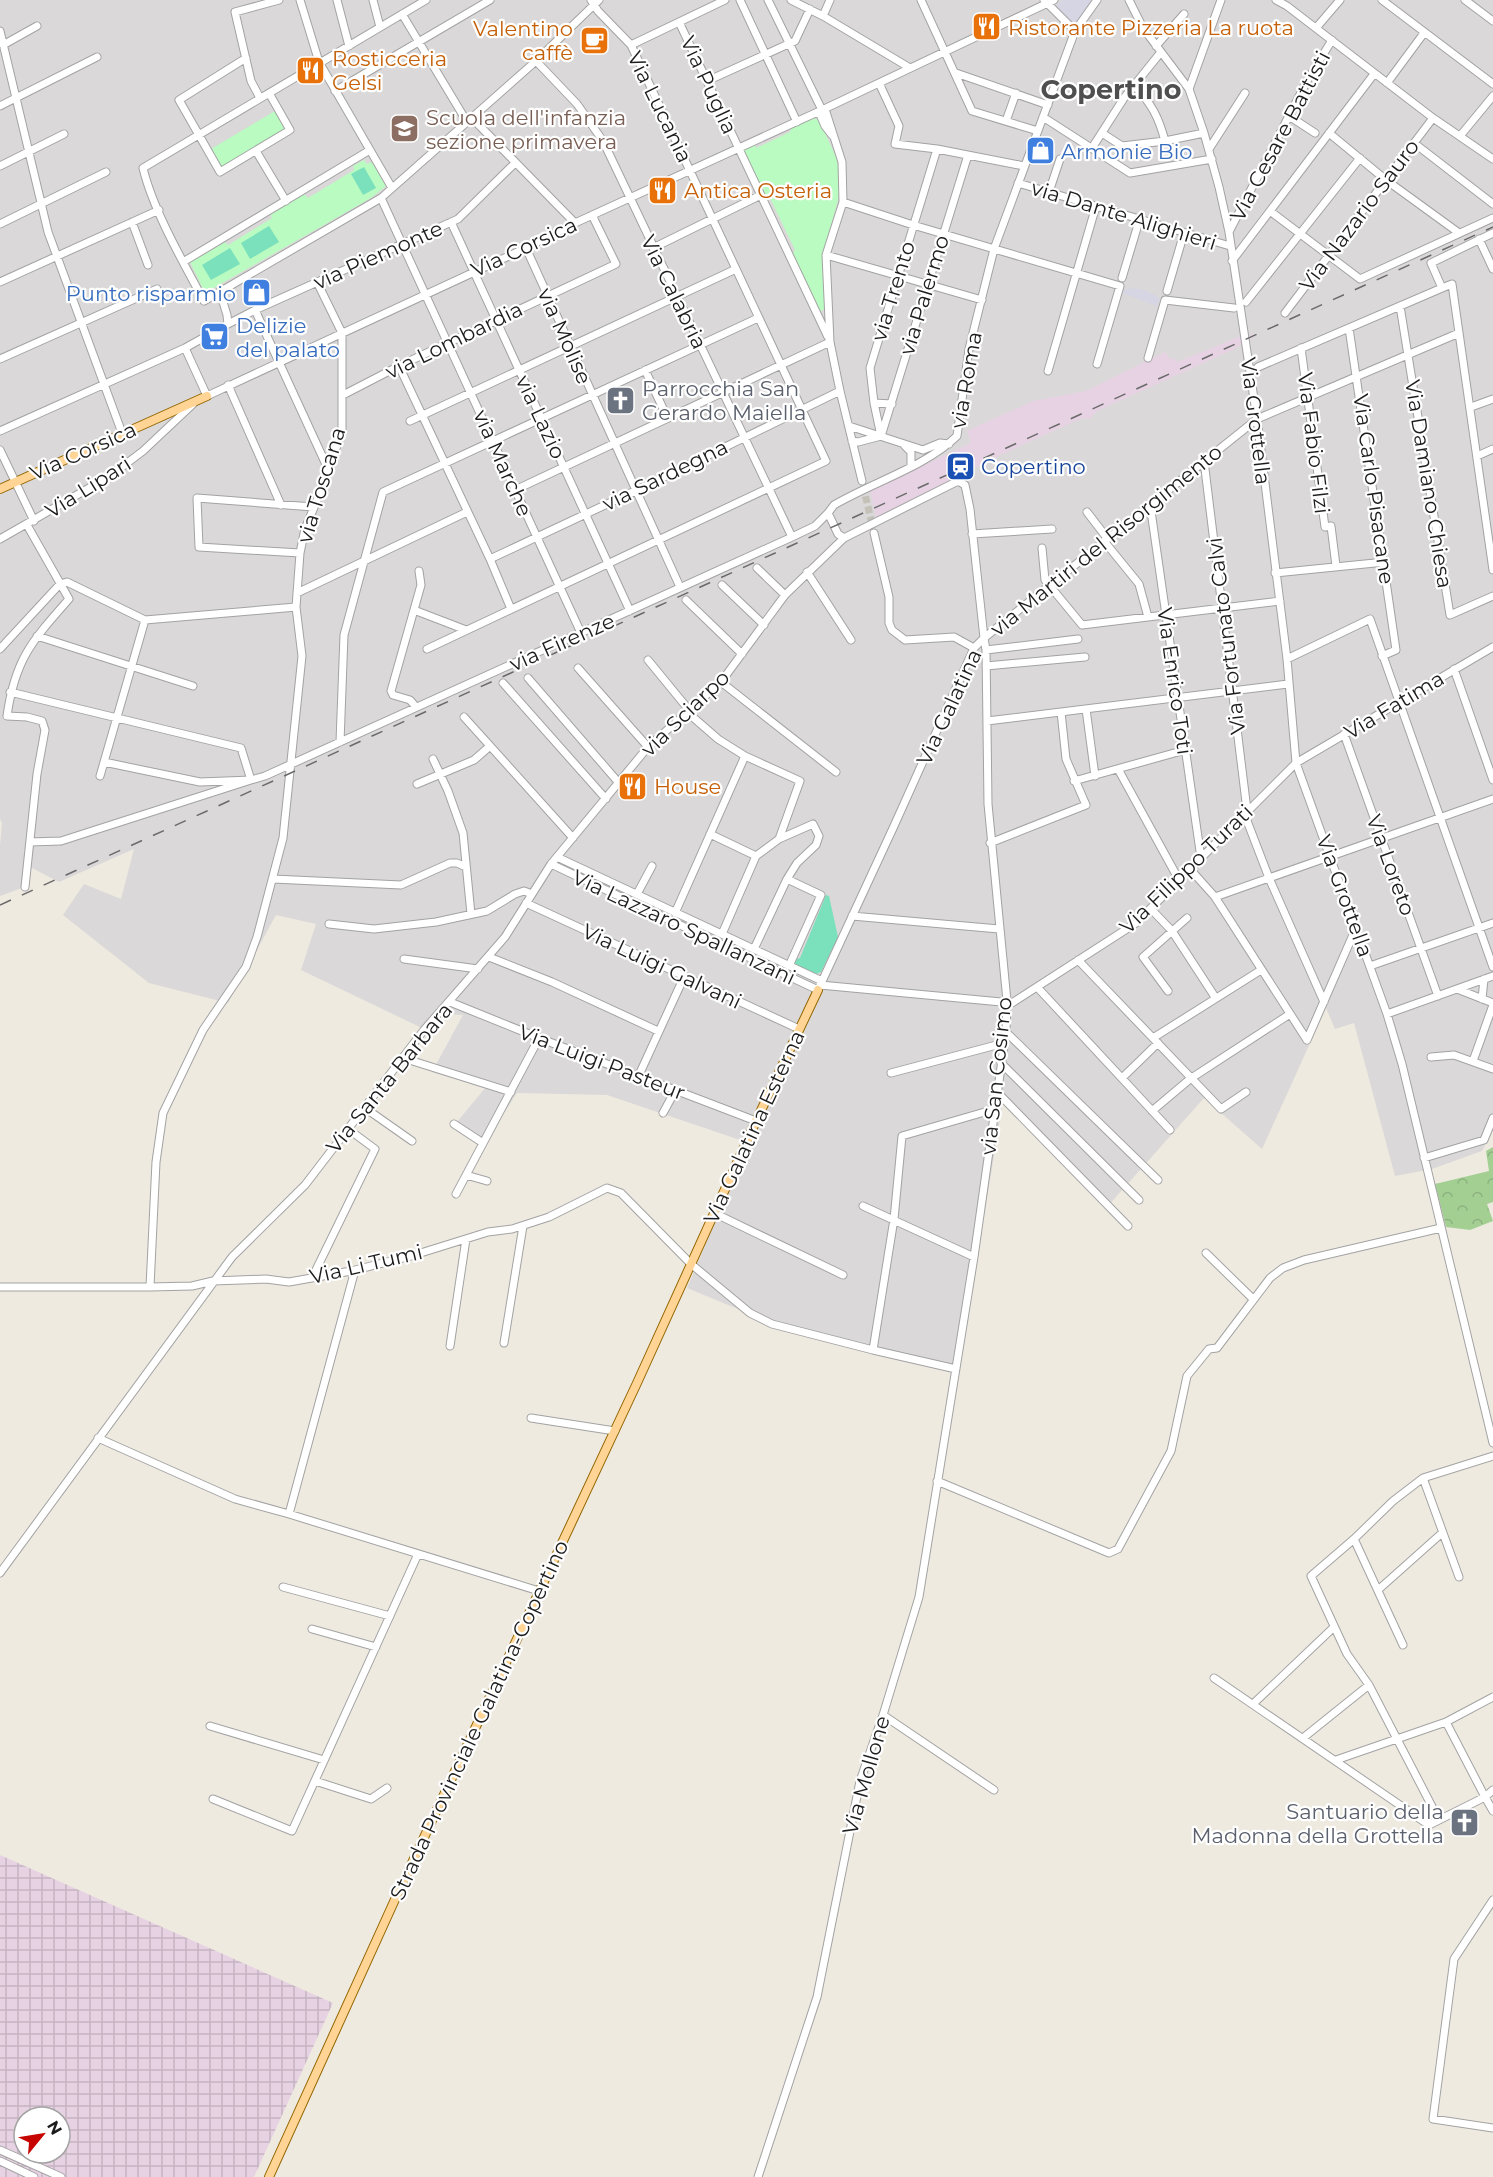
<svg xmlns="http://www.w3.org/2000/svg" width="1493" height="2177" font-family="Montserrat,sans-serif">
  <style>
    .residential { fill: #dad8d8 }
    .industrial { fill: url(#industrial-grid); fill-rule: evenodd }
    .railway { fill: #e7d2e3 }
    .forest { fill: url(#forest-crowns) }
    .park { fill: #bafbc1 }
    .pitch { fill: #7ae1bc }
    .plaza { fill: #d5d5e3 }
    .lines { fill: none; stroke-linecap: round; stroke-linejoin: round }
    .minor-tunnel { stroke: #c4c1b9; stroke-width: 7; stroke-dasharray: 7 3.5; stroke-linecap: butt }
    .minor-casing { stroke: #a3a3a3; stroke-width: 9 }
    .major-casing { stroke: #936600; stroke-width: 10 }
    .minor { stroke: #fff; stroke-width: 7 }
    .major { stroke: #ffd494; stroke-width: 8 }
    .rail { stroke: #6a6a6a; stroke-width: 1.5; stroke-dasharray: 12 12; stroke-linecap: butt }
    .labels { text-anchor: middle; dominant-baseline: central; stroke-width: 4.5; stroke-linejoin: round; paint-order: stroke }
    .food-label { font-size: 21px; fill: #c56008; stroke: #fff; text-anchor: start }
    .street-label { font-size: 21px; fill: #1c1c1c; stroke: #fff }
    .education-label { font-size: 21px; fill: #785e54; stroke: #fff; text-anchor: start }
    .shop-label { font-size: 21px; fill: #366cbe; stroke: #fff; text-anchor: start }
    .worship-label { font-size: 21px; fill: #5b616d; stroke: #fff; text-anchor: start }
    .transit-label { font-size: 21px; fill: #164399; stroke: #fff; text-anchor: start }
    .district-label { font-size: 27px; font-weight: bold; fill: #4f4f4f; stroke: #fff }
  </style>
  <defs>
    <pattern id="industrial-grid" width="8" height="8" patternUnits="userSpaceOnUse" patternTransform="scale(1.5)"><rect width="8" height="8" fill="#e7d2e3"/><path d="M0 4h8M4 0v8" fill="none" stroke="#c6b4c2"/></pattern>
    <pattern id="forest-crowns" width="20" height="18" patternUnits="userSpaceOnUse" patternTransform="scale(1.5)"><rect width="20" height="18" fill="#a3cf93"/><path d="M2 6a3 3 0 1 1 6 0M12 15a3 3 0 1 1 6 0" fill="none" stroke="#8cb17e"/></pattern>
  </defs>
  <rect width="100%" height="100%" fill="#eeeae0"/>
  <path class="residential" d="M0 0H1493V1130L1482 1151 1432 1169 1395 1176 1354 1023 1335 1029 1326 1008 1262 1149 1204 1098 1108 1206 1003 1101 959 1368 762 1319 687 1288 749 1143 607 1095 517 1093 482 1147 452 1128 485 1088 432 1072 463 1015 445 1014 422 1028 301 970 316 924 276 915 228 1003 149 983 63 915 84 884 121 899 134 849 59 882 32 868 22 888 0 896V846L2 823 0 819Z"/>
  <path class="industrial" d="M0 1855 333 2003 254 2177H0ZM24 2117H60V2153H24Z"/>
  <path class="railway" d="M1253 334V338L1232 350 1097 411 1090 419 1082 418 1000 455 876 517 870 490 971 443 967 431 1033 401 1086 391 1165 352 1170 359 1174 358 1177 362 1241 336 1242 339Z"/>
  <path class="forest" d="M1493 1147V1202L1487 1204 1493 1221 1470 1230 1446 1227 1435 1184 1489 1171 1486 1151Z"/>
  <path class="park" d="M275 111 286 129 222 167 211 149Z
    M812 118 819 120 836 157 839 169 840 183 838 200 822 258 825 308 822 311 819 310 791 256 795 250 770 198H767L744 152V150L755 144 756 148 790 132 791 128Z
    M364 160 367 164 372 162 386 186 371 198 205 293 190 262 225 242 228 245 272 218 270 214 304 194 308 198 354 170 353 166Z"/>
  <path class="pitch" d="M364 167 376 188 363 195 351 174Z
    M269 226 279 242 250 259 241 243Z
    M230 248 240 264 211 280 202 265Z
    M826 895 829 896 838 937 821 972 816 974 793 964 794 960 800 958Z"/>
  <path class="plaza" d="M1062 0H1094L1079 23H1072L1056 6Z
    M1132 288 1145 290 1155 295 1160 299 1157 306 1122 293 1124 290Z"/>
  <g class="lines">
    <path class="minor-tunnel" d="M863 486 873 528"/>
    <defs>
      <path id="minor" d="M300 0 319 62 392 188
        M337 0 349 46
        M373 0 380 27
        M426 0 143 168C153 210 183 262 204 301L381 198 536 61 599 0
        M740 0 797 122
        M768 0 822 110
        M791 0 823 16 910 68
        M921 0 972 111 1038 131
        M1044 0 1075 31
        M1129 0 1143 28 1189 89 1204 133 1219 187 1229 232 1257 419 1287 659 1296 763 1387 1014 1402 1064 1493 1443
        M1276 0 1287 6 1433 118 1493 159
        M1382 0 1493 84
        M1465 0 1493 21
        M402 14 467 122
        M823 16 830 0
        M679 22 828 337
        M1316 28 1340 0
        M0 31 48 232 122 433
        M3 45 37 26
        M631 45 725 0
        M1156 46 1184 14
        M246 58 179 100 220 172 290 130 269 93
        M536 61 577 104 603 141 792 537
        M956 73 1048 105
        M707 81 795 41 810 9
        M879 83 899 126 895 144 937 149 1024 166
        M1387 83 1424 33
        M1134 86C1151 102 1159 118 1165 141
        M1189 89 1221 0
        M335 91 490 0
        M260 98 251 81 235 12 279 0
        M0 106 97 57
        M825 109 842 162 843 202 826 255 830 342 840 391 862 481
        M819 112 825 126 832 135
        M1289 116 1315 133
        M1043 117 1130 173 1212 159
        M472 118 575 223
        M1006 121 1016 93
        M1102 133 1122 146 1165 141 1204 133
        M1329 133 1386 180 1459 233
        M1460 136 1493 96
        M1414 143 1493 204
        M1092 148 1124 98 1161 52
        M1209 149 1245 93
        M256 151 286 201
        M0 166 64 134
        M1018 183 1230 246
        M1049 192 1060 159
        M381 198 581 633
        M843 202 913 225 1120 286 1097 364
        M1270 211 1360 279 1493 218
        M132 222 148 265
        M451 222 630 611
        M0 224 106 172
        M1229 232 1307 81 1332 40
        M1493 233 1431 263 1442 288 1452 284 1493 570
        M1479 239 1493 269
        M526 248 680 587
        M653 248 761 195
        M826 255 982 300
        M1232 261 1374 74
        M183 262 370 150
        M1122 278 1140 218
        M0 282 159 210
        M1167 291 1184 233
        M220 292 227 315 228 324 185 348 207 396 526 248 575 223 822 110 1054 0
        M1246 302 1360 158
        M1400 306 1450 615 1493 596
        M255 310 329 471
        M1285 313 1433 118
        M228 324 255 310 458 219 514 164
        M1349 328 1396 650 1382 656
        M1301 348 1325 527 1331 526 1336 566
        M1148 358 1165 300 1234 308
        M0 359 157 289
        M399 366 490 559 511 609
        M1258 367 1442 288
        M645 370 667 417
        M1048 371 1096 206
        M228 385 281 505
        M343 395 399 366 616 264 592 215
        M874 403 892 404
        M1471 407 1493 399
        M410 421 736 269
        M849 426 923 450 940 443 949 444
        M0 431 185 348
        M882 433 968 155
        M881 436 874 403 870 368 937 149
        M852 441 858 442 881 436
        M905 446 911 452V466
        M0 450 34 521
        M1477 456 1493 449
        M1204 461 1247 810
        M515 490 830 342
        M1150 504 1201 858
        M1087 512 1107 538
        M874 533 889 597V623L892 630 905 640 954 637 974 648
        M972 534 1052 529
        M0 539 110 476 143 451 193 404
        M1104 541 1139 584 1148 617
        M1042 548 1045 580 1082 625 1280 601
        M300 553 199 547 197 498 313 507
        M490 559 637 490 840 391
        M757 568 785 595
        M807 572 851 640
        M1275 573 1385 562
        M722 585 764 625
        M297 593 467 512
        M686 600 742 654
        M414 610 466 630
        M37 636 193 686
        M0 649 60 584 67 582 145 620 296 607
        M427 649 826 461 631 45 598 11 591 0
        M986 650 1078 639
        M1287 659 1370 619 1493 967
        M648 660 689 710
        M986 666 1085 657
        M578 668 648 747
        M1454 669 1493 780
        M528 678 619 783
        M721 682 836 772
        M503 683 606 799
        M10 692 241 748 251 780 61 841 30 842
        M416 707 410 700 393 695 391 691 421 585 419 571
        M1086 709 1095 776
        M687 712 718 739 745 756 800 781 779 839
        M464 717 573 838
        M987 721 1288 684
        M1344 734 1438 996
        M340 742 344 635 383 492 758 318
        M433 759 448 791 463 833 471 914
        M104 762 200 782 251 780 265 776 792 537 815 526 828 513
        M1118 769 1179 880
        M100 776 145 620
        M1074 781 1185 750
        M417 784 474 760 490 746
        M1244 813 1269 878 1324 1002
        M710 834 756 856
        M990 843 1086 805 1066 759 1061 712
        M557 857 822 981
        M551 864 818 990 894 826 974 648 984 638 970 509 965 485 958 481 844 538 838 534 828 513 834 505C873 482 925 467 957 436L969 349 994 249 1075 31 1097 0
        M1190 869 1215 897 1307 1040
        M273 879 401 885 450 863H457L466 867
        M787 879 821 895 789 966
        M25 887 37 774 45 730 42 721 27 717 7 716C15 659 32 641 69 599L27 525
        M637 894 652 866
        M1215 897 1493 799
        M526 903 799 1029
        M1151 909 1172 931 1215 997
        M675 913 745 756
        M852 916 999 929
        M329 924 374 929 436 922 487 911 515 894 524 891 532 894
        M722 934 756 856 779 839 813 824 819 836 816 845 797 863 787 879 754 949
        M489 957 552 982 658 1031
        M404 959 478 969
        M1078 960 1221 1109 1246 1092
        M1370 966 1493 923
        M820 985 1012 1003 1136 923 1296 763 1493 647
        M1037 987 1170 1130
        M1457 989 1493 1003
        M1168 991 1143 957 1187 918
        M1482 999 1484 979
        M450 1002 539 1038 756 1121
        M1387 1014 1493 976
        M1006 1032 1158 1180
        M1153 1038 1261 970
        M1307 1040 1356 928
        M1431 1057 1454 1055 1493 1069
        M403 1058 511 1092
        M1473 1061 1493 1005
        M1001 1063 1139 1200
        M891 1073 1004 1043
        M639 1075 684 977
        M1122 1078 1158 1043
        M997 1092 1128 1226
        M365 1108 412 1141
        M1152 1111 1190 1079 1290 1014
        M663 1113 675 1091
        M454 1124 483 1143
        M1424 1158 1484 1140 1493 1118
        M466 1175 487 1181
        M456 1194 539 1038
        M863 1206 974 1257
        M714 1213 843 1275
        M1206 1253 1253 1299
        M313 1276 375 1149 348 1129
        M0 1287H150L192 1286 213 1281 266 1279 289 1282 351 1271 411 1256 488 1232 512 1229 549 1217 607 1188 621 1193 691 1264 750 1313 772 1324 873 1350 894 1219 902 1136 995 1109
        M150 1287 156 1162 163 1113 203 1030 246 967 257 937 283 838 302 656 296 607 300 553 305 529 329 471 342 429V333L317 282
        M504 1343 523 1226
        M450 1346 466 1239
        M873 1350 956 1369
        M531 1418 615 1431
        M98 1438 235 1499 289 1514 539 1591
        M1423 1478 1459 1577
        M937 1481 1109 1553 1118 1549 1171 1451 1187 1376 1209 1349 1217 1348 1270 1278 1283 1268 1304 1260 1441 1228
        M289 1514 355 1270
        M1354 1539 1403 1645
        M0 1573 232 1257 305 1185 424 1030 505 937 551 864 648 747 721 682 785 595 844 538
        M283 1587 390 1616
        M1378 1590 1442 1533
        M312 1629 376 1647
        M1214 1678 1429 1825 1485 1797 1493 1811
        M1253 1704 1334 1627
        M883 1715 994 1790
        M1446 1722 1485 1797 1493 1790
        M210 1726 324 1760
        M1303 1738 1369 1685
        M1336 1760 1446 1722 1493 1697
        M315 1781 371 1799 387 1788
        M213 1799 292 1831 418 1554
        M1439 1820 1369 1685 1347 1654 1311 1576 1354 1539 1393 1501 1423 1478 1493 1456
        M1493 1900 1454 1959 1433 2119 1493 2128
        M0 2150 61 2177
        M0 2161 34 2177
        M758 2177 817 1997 860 1781 883 1715 919 1597 974 1257 1006 1032 1007 1001 988 804 986 650 984 638 1257 419 1459 333"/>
      <path id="major" d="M0 489 207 396
        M269 2177 397 1895 637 1383 756 1121 818 990"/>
    </defs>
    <use href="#minor" class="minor-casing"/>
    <use href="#major" class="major-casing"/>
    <use href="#minor" class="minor"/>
    <use href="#major" class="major"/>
    <path class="rail" d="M0 905 1493 227"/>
  </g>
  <defs>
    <symbol id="restaurant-square" viewBox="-11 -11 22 22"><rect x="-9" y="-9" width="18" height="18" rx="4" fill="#e8710a" stroke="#fff"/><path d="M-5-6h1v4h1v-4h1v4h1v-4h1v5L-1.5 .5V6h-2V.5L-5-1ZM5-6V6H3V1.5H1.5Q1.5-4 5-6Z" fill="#fff"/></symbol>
    <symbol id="cafe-square" viewBox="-11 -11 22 22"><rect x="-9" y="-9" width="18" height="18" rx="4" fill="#e8710a" stroke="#fff"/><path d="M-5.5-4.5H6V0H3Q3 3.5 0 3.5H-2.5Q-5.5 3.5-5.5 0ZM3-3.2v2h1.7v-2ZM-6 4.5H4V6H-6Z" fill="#fff"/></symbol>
    <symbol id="school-square" viewBox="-11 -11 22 22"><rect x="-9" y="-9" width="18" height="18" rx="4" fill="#8d6e63" stroke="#fff"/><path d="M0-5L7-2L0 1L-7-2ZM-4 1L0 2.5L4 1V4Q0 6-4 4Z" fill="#fff"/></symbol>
    <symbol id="shop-square" viewBox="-11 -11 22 22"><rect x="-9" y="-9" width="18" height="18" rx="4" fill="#3f7fe0" stroke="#fff"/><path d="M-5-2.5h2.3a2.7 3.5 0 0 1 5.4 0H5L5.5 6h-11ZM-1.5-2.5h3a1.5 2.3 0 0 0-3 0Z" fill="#fff"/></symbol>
    <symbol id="supermarket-square" viewBox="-11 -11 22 22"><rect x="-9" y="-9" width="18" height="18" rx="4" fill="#3f7fe0" stroke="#fff"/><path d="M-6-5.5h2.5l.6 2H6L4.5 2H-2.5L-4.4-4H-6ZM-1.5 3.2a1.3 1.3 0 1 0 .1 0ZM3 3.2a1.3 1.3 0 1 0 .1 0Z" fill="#fff"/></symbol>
    <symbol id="church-square" viewBox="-11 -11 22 22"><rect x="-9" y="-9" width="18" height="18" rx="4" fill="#6b7280" stroke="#fff"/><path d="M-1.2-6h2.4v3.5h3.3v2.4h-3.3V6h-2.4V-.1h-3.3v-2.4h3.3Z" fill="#fff"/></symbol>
    <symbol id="station-square" viewBox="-11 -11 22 22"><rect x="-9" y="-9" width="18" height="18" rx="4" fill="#1a4fb4" stroke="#fff"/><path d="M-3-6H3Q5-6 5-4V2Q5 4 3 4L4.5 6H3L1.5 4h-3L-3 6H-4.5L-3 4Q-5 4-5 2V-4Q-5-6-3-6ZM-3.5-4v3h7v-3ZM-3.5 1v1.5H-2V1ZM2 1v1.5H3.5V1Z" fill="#fff"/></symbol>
  </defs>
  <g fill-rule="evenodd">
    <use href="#restaurant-square" x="970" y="10" width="33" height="33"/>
    <use href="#cafe-square" x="578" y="24" width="33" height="33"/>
    <use href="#restaurant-square" x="294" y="54" width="33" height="33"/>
    <use href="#school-square" x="388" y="112" width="33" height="33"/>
    <use href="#shop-square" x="1024" y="134" width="33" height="33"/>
    <use href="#restaurant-square" x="646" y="174" width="33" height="33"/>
    <use href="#shop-square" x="240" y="276" width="33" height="33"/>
    <use href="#supermarket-square" x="198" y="320" width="33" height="33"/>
    <use href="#church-square" x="604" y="384" width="33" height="33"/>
    <use href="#station-square" x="944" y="450" width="33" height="33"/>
    <use href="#restaurant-square" x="616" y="770" width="33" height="33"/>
    <use href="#church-square" x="1448" y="1806" width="33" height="33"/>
  </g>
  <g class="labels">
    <g class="food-label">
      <text x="1008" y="27">Ristorante Pizzeria La ruota</text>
      <text x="573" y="28" text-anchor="end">Valentino<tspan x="573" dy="24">caffè</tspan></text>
      <text x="332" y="58">Rosticceria<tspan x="332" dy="24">Gelsi</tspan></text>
      <text x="684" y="190">Antica Osteria</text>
      <text x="654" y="786">House</text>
    </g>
    <g class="street-label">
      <text transform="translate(709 85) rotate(65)">Via Puglia</text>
      <text transform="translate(660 107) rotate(64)">Via Lucania</text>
      <text transform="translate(1280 136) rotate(-62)">Via Cesare Battisti</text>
      <text transform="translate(1124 215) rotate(17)">via Dante Alighieri</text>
      <text transform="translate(1359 215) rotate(-53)">Via Nazario Sauro</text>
      <text transform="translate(524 247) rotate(-25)">Via Corsica</text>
      <text transform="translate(378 255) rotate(-24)">via Piemonte</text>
      <text transform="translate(893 291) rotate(-73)">via Trento</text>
      <text transform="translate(674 292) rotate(64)">Via Calabria</text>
      <text transform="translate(924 295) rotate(-73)">via Palermo</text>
      <text transform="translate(565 336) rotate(66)">via Molise</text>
      <text transform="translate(454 340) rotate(-26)">via Lombardia</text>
      <text transform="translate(966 380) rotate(-80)">via Roma</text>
      <text transform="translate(541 417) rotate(65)">via Lazio</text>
      <text transform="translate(1256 421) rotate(83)">Via Grottella</text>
      <text transform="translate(1314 443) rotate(83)">Via Fabio Filzi</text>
      <text transform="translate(83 451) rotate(-24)">Via Corsica</text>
      <text transform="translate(503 463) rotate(66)">via Marche</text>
      <text transform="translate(665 475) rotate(-26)">via Sardegna</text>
      <text transform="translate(1429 484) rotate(81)">Via Damiano Chiesa</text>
      <text transform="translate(321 485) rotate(-73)">via Toscana</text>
      <text transform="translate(88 487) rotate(-32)">Via Lipari</text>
      <text transform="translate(1374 489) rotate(82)">Via Carlo Pisacane</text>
      <text transform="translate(1106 540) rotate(-39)">via Martiri del Risorgimento</text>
      <text transform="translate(1226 636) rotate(-97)">Via Fortunato Calvi</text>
      <text transform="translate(562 642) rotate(-24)">via Firenze</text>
      <text transform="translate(1175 681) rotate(82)">Via Enrico Toti</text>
      <text transform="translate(1394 705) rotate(-31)">Via Fatima</text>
      <text transform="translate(949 707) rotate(-65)">Via Galatina</text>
      <text transform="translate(685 713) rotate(-44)">via Sciarpo</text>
      <text transform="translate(1391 865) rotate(70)">Via Loreto</text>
      <text transform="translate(1186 869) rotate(-44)">Via Filippo Turati</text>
      <text transform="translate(1345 896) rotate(70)">Via Grottella</text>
      <text transform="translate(684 927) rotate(25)">Via Lazzaro Spallanzani</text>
      <text transform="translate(662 966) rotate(25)">Via Luigi Galvani</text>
      <text transform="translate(602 1062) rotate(21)">Via Luigi Pasteur</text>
      <text transform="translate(996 1076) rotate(-84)">via San Cosimo</text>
      <text transform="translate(389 1078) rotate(-51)">Via Santa Barbara</text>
      <text transform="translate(754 1127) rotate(-65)">Via Galatina Esterna</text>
      <text transform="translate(366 1264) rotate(-13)">Via Li Tumi</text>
      <text transform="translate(479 1720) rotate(-65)">Strada Provinciale Galatina-Copertino</text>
      <text transform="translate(866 1775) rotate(-74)">Via Mollone</text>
    </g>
    <g class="education-label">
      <text x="426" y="117">Scuola dell'infanzia<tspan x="426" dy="24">sezione primavera</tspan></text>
    </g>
    <g class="shop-label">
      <text x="1061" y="151">Armonie Bio</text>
      <text x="236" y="293" text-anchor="end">Punto risparmio</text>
      <text x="236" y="325">Delizie<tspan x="236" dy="24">del palato</tspan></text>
    </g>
    <g class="worship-label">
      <text x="642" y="388">Parrocchia San<tspan x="642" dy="24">Gerardo Maiella</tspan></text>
      <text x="1444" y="1811" text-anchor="end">Santuario della<tspan x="1444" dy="24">Madonna della Grottella</tspan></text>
    </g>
    <g class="transit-label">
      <text x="981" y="466">Copertino</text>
    </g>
    <g class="district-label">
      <text x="1111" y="89">Copertino</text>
    </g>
  </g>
  <g transform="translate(42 2135) rotate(60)"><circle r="28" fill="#ffffff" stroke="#a4a4a4" stroke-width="1.5"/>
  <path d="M0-4.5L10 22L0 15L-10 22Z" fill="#c70500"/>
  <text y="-9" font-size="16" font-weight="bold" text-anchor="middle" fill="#1c1c1c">N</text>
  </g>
</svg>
